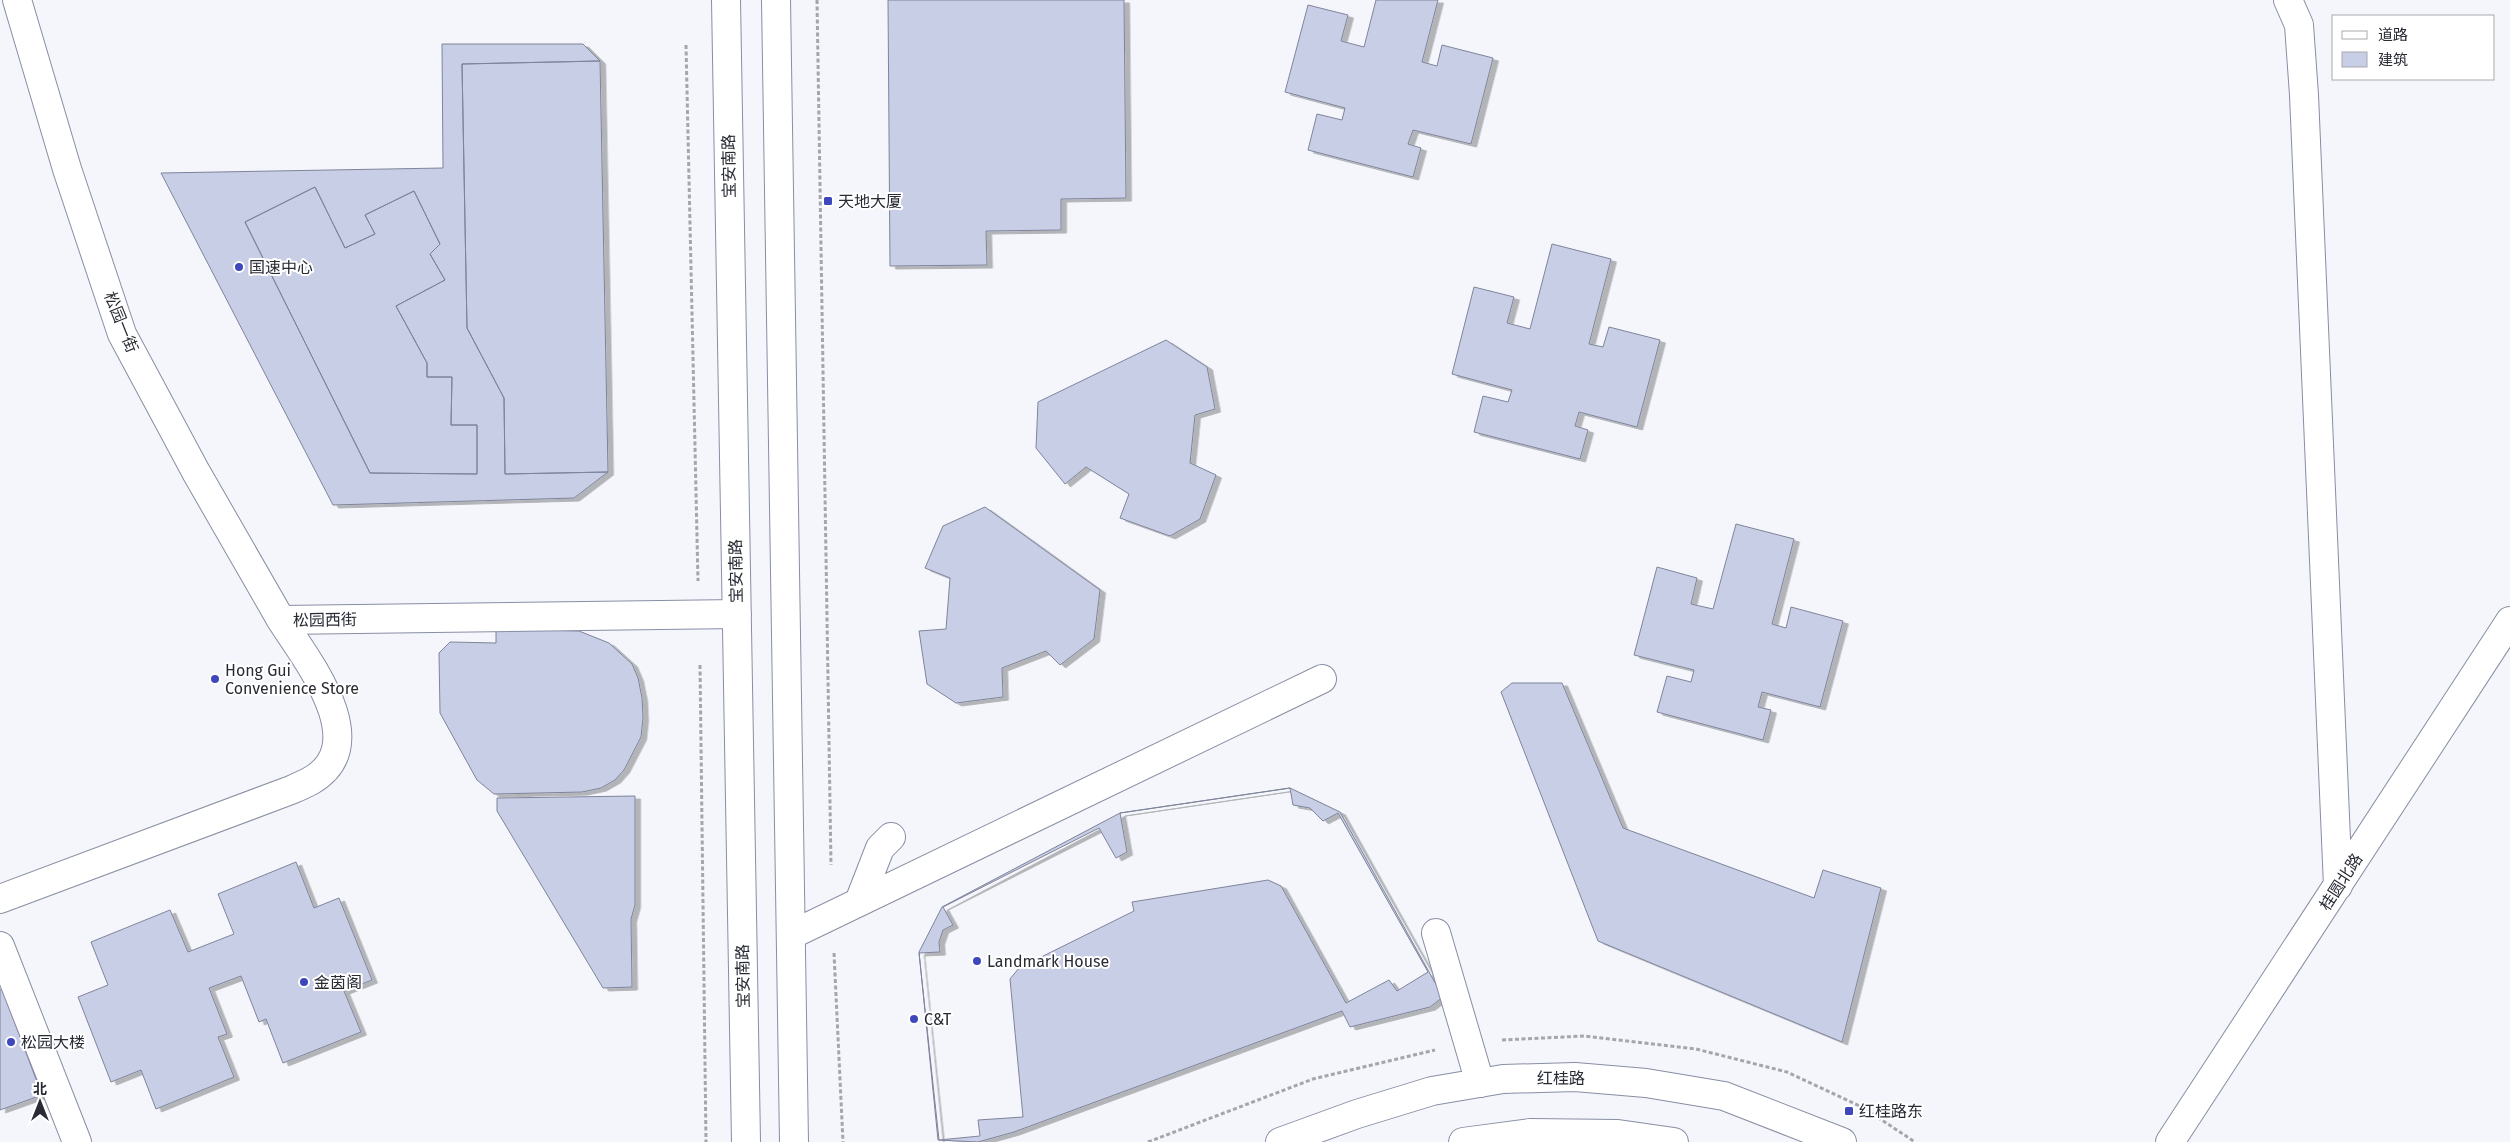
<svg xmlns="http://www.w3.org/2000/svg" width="2510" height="1142" font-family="'Fira Sans','Noto Sans SC',sans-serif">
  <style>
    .building { fill: #c7cee5; stroke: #7f849a; fill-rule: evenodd; filter: url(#shadow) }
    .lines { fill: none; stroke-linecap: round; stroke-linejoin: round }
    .minor-casing { stroke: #888ea4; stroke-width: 30 }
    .major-casing { stroke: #888ea4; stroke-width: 30 }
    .path { stroke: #a4a6ad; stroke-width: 3; stroke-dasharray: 4 2.5; stroke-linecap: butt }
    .minor { stroke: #fff; stroke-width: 28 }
    .major { stroke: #fff; stroke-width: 28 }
    .poi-dot { fill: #3e47bb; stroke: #fff; stroke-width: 2 }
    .labels { text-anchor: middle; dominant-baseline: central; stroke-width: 4; stroke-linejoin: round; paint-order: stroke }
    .street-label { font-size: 16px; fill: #292b34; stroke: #fff }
    .poi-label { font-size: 16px; fill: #292b34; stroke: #fff; text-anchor: start }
  </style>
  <defs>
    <filter id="shadow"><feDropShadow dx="5.5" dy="3" stdDeviation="0" flood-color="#0004"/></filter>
  </defs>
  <rect width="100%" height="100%" fill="#f4f6fb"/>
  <path class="building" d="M888 0H1124L1126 198 1061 199V230L986 231 987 265 890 266Z
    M1376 0H1438L1422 62 1437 66 1442 45 1493 58 1471 144 1413 130 1408 144 1421 148 1413 177 1308 150 1317 114 1342 120 1345 108 1285 92 1308 5 1348 15 1341 41 1364 47Z
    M442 44H583L600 61 462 64 467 328 504 398 505 474 608 472 574 498 333 505 161 173 443 168ZM315 187 345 248 375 234 365 215 414 191 440 244 430 254 445 280 396 306 427 363V377H452L451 425H477V474L370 473 245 222Z
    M600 61 608 472 505 474 504 398 467 328 462 64Z
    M315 187 345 248 375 234 365 215 414 191 440 244 430 254 445 280 396 306 427 363V377H452L451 425H477V474L370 473 245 222Z
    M1552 244 1611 259 1589 344 1603 347 1609 327 1660 340 1637 427 1579 412 1575 426 1588 430 1580 459 1474 432 1483 396 1508 402 1512 390 1452 374 1474 287 1514 297 1507 323 1530 329Z
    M1166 340 1207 367 1215 409 1195 415 1190 463 1216 475 1200 519 1170 536 1120 518 1129 494 1086 467 1065 484 1036 448 1038 402Z
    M985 507 1100 590 1094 639 1060 665 1046 651 1002 668 1003 697 956 703 927 684 919 631 946 629 950 578 925 568 943 526Z
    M1736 524 1794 539 1772 624 1786 628 1791 607 1843 621 1820 707 1762 692 1758 707 1771 710 1763 740 1657 712 1667 676 1691 682 1694 670 1634 655 1657 567 1697 578 1691 604 1713 609Z
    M496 629 579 631 609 643 632 664 638 678 642 698 643 718 641 737 624 770 615 780 601 788 582 792 494 794 477 780 440 713 439 653 450 642 496 643Z
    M1512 683H1562L1623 828 1814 898 1823 870 1881 888 1842 1042 1598 941 1501 692Z
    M1290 788 1293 805 1310 808 1323 821 1338 813 1428 972 1397 991 1389 980 1346 1003 1281 886 1268 880 1132 902 1134 911 1019 968 1010 979 1023 1117 978 1120 980 1136 939 1140 919 953 940 952 939 942 943 930 953 925 943 907 1099 828 1116 858 1127 852 1120 813Z
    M1290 788 1340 812 1443 997 1430 1007 1350 1027 1342 1011 1014 1132 978 1142 938 1140 919 952 942 907 1120 813Z
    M635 796V905L631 919 632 987 603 988 497 811V798Z
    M296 862 314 908 339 898 372 980 344 991 361 1032 283 1063 266 1019 259 1022 241 976 209 988 227 1034 218 1037 234 1077 156 1109 141 1070 111 1082 78 997 108 985 91 942 170 910 188 952 234 934 218 894Z
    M2 989 42 1095 0 1110V990Z"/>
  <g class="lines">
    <defs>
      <path id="minor" d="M17 0 67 169 122 334 196 472 281 620
        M726 0 746 1142
        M776 0 794 1142
        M2288 0 2299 25 2304 95 2338 886
        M0 899 291 790C298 787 305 784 312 780 374 743 306 659 281 620L737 614
        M859 902 880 848 891 837
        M1436 933 1480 1083
        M791 935 1322 679
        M0 946 77 1142
        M2170 1142 2510 621"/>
      <path id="major" d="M1280 1142 1357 1114 1432 1091 1503 1079 1575 1077 1646 1083 1724 1096 1842 1142
        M1463 1142 1530 1133 1618 1134 1674 1142"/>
    </defs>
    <use href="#minor" class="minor-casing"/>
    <use href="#major" class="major-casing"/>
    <path class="path" d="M817 0 831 865
      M686 45 698 581
      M700 665 706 1142
      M834 953 843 1142
      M1502 1040 1584 1036 1696 1049 1787 1072 1862 1107 1915 1142
      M1148 1142 1313 1079 1435 1050"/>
    <use href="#minor" class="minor"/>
    <use href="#major" class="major"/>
  </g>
  <g class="poi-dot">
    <rect x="823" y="196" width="10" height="10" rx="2.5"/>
    <circle cx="239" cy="267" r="5"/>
    <circle cx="215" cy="679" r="5"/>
    <circle cx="977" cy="961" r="5"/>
    <circle cx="304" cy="982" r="5"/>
    <circle cx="914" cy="1019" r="5"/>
    <circle cx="11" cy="1042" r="5"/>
    <rect x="1844" y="1106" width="10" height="10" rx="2.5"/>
  </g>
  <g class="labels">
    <g class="street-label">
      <text transform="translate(729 166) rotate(-91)">宝安南路</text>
      <text transform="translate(121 322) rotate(68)">松园一街</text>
      <text transform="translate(736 571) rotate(-91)">宝安南路</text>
      <text transform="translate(325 620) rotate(-1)">松园西街</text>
      <text transform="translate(2341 882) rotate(-57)">桂圆北路</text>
      <text transform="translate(743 976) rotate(-91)">宝安南路</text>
      <text x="1561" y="1078">红桂路</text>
    </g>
    <g class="poi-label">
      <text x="838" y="201">天地大厦</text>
      <text x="249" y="267">国速中心</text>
      <text x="225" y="670">Hong Gui<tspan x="225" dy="18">Convenience Store</tspan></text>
      <text x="987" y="961">Landmark House</text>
      <text x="314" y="982">金茵阁</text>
      <text x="924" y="1019">C&amp;T</text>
      <text x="21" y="1042">松园大楼</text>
      <text x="1859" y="1111">红桂路东</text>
    </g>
  </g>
  <rect x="2332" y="15" width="162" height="65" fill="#ffffff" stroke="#a9aaae"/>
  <rect x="2342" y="31" width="25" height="8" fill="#ffffff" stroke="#a9aaae"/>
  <text x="2378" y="40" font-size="15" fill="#292b34">道路</text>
  <rect x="2342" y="52" width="25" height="15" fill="#c7cee5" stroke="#a9aaae"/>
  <text x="2378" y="65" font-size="15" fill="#292b34">建筑</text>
  <g transform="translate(40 1102)" stroke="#ffffff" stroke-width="4" paint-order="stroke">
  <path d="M0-4L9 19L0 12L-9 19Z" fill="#292b34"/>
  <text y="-8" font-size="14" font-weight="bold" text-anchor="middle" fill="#292b34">北</text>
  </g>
</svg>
